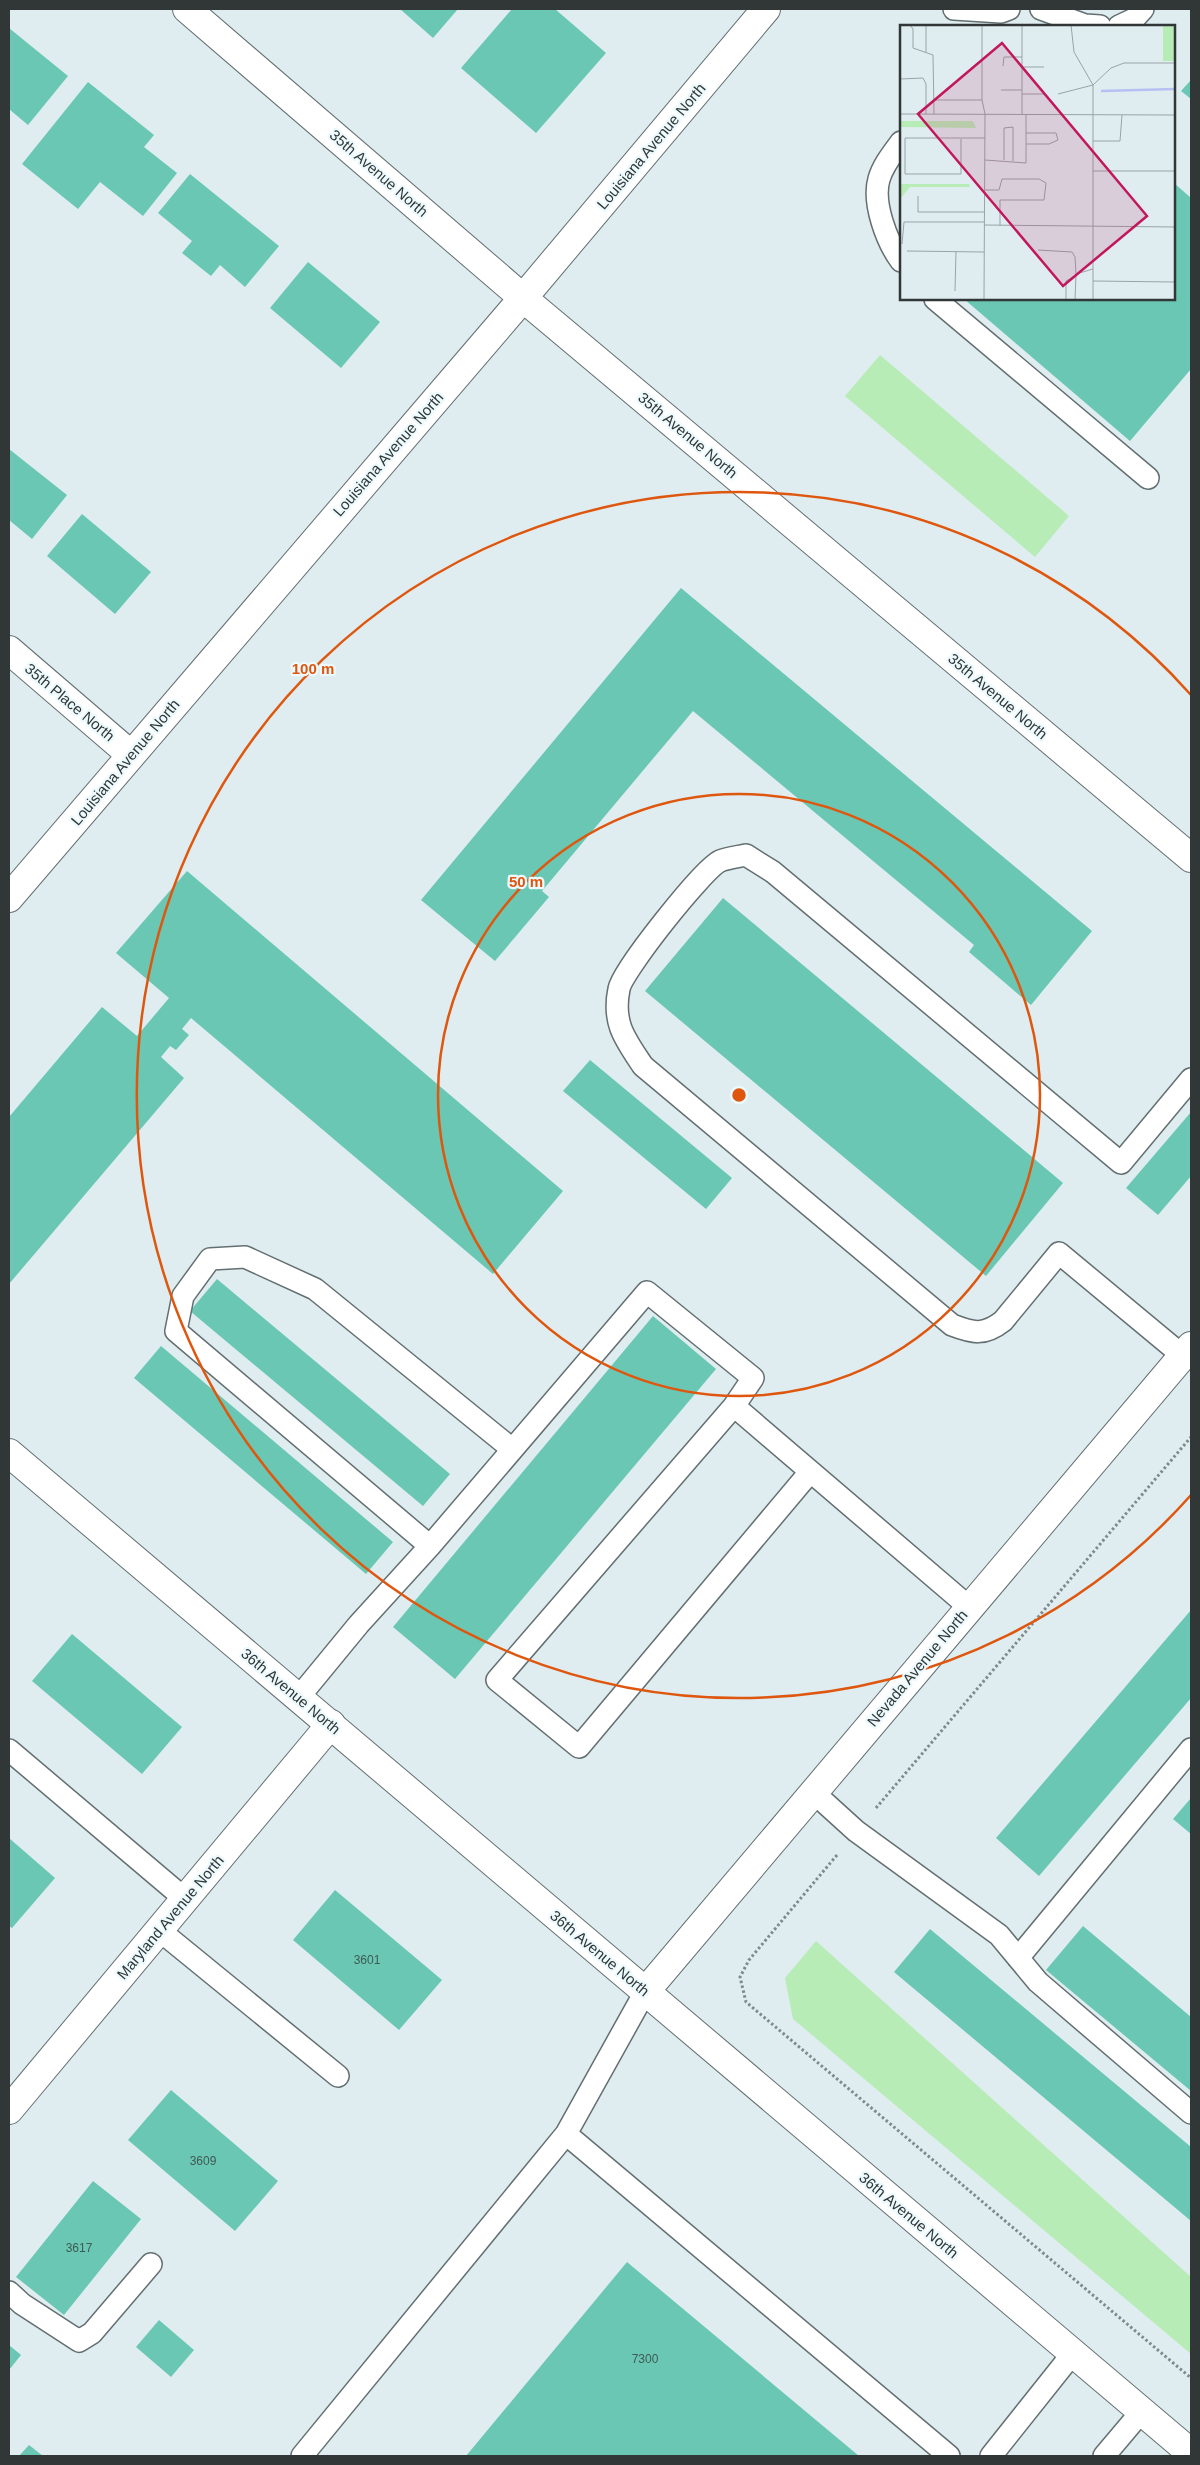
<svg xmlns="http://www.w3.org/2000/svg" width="1200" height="2465" font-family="Helvetica,sans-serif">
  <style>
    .green { fill: #b7ecb7 }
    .building { fill: #6ac7b3 }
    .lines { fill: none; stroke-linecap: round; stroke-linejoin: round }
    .service-casing { stroke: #636f71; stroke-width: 24 }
    .minor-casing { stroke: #636f71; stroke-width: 30 }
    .tertiary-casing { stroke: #636f71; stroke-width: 30 }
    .path { stroke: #80898b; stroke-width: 3; stroke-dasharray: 2.5 2.5; stroke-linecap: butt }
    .service { stroke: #fff; stroke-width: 21 }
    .minor { stroke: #fff; stroke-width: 28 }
    .tertiary { stroke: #fff; stroke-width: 28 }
    .ring { fill: none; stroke: #df570e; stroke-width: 2.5 }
    .labels { text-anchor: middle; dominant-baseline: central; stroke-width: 4.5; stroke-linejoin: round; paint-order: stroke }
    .number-label { font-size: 12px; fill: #3f5a56 }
    .street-label { font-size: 15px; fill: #313637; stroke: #ecfafd }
    .inset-river { fill: none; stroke: #b6c0f5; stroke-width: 2.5 }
    .inset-road { fill: none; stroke: #99a4a6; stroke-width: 1 }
    .view { fill: #c2185b; fill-opacity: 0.15; stroke: #c2185b; stroke-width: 2.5 }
    .inset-edge { fill: none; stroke: #313637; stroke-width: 2.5 }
    .centre { fill: #df570e; stroke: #ecfafd; stroke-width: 2.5 }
    .ring-label { font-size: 15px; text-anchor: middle; font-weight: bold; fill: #df570e; stroke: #ecfafd; stroke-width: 4.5; stroke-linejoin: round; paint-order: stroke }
  </style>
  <rect width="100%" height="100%" fill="#dfedf0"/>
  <path class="green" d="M880 355 1069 516 1035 557 845 396Z
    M816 1941 1191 2277V2354L793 2019 785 1978Z"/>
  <path class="building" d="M400 9H458L433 38Z
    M512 9H555L606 53 536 133 461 68Z
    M9 28 68 76 28 125 9 109Z
    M1191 80V99L1181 91Z
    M88 82 154 135 144 147 177 173 143 216 100 182 78 209 22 164Z
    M190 174 279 246 245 287 220 265 211 276 182 253 192 241 158 213Z
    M1174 183 1191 198V369L1130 441 964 299H1174Z
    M308 262 380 322 341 368 270 308Z
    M9 449 67 495 32 539 9 520Z
    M82 514 151 572 115 614 47 556Z
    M681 588 1092 931 1031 1005 969 952 974 945 693 711 542 891 549 897 495 961 421 900Z
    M187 871 563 1191 493 1274 191 1018 182 1029 189 1035 176 1050 170 1046 161 1057 184 1078 9 1284V1117L102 1007 137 1036 169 998 116 953Z
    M723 898 1063 1183 986 1276 645 991Z
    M590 1060 732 1178 706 1209 563 1091Z
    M1191 1112V1176L1158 1215 1126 1188Z
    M217 1279 450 1474 423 1506 190 1311Z
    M653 1316 716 1369 455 1679 393 1627Z
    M161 1346 393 1542 366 1574 134 1378Z
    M1191 1610V1698L1039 1876 996 1838Z
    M72 1634 182 1727 142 1774 32 1681Z
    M1191 1798V1834L1173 1819Z
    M9 1838 55 1878 12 1928 9 1926Z
    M335 1890 442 1980 399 2030 293 1940Z
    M1083 1926 1191 2017V2091L1046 1970Z
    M930 1929 1191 2147V2221L894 1972Z
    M171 2090 278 2181 235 2231 128 2140Z
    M93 2181 141 2219 64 2315 16 2277Z
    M627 2262 859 2456H466Z
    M159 2320 194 2350 171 2377 136 2347Z
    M9 2345 21 2355 9 2370Z
    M29 2445 43 2456H19Z"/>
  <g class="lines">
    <defs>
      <path id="service" d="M954 9 1001 12 1009 9
        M1041 9 1085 25 1100 26
        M1119 26 1134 19 1143 9
        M901 142C893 153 883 165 879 179 872 203 887 242 901 261
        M935 299 1148 478
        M1183 1356 1059 1253 1003 1321C984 1336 973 1333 952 1325L643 1066C625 1039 612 1023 619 989 622 971 703 869 720 861 727 858 737 857 746 855L773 872 1121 1163 1191 1079
        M734 1406 497 1680 579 1747 810 1472
        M430 1546 176 1331 183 1296 210 1259 245 1257 315 1289 512 1449
        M299 1697 359 1624 430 1546 647 1292 753 1378 734 1406 969 1607
        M9 1750 185 1899
        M813 1792 856 1831 999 1935 1038 1982 1191 2113
        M159 1930 338 2076
        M1018 1958 1191 1749
        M645 1992 566 2134 949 2456
        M9 2292 22 2304 79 2341 92 2333 151 2264
        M302 2456 566 2134
        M991 2456 1073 2353
        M1104 2456 1142 2411"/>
      <path id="minor" d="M187 9 523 298 1191 858
        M9 650 130 754
        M9 898 523 298 766 9
        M645 1992 1191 1346
        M9 2110 331 1724"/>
      <path id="tertiary" d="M9 1453 1191 2453"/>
    </defs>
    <use href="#service" class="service-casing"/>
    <use href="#minor" class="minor-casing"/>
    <use href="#tertiary" class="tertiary-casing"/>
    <path class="path" d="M876 1808 1191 1437
      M837 1855 749 1960 740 1977 746 2002 1191 2378"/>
    <use href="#service" class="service"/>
    <use href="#minor" class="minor"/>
    <use href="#tertiary" class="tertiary"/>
  </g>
  <g class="ring">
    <circle cx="739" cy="1095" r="301"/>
    <path d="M1191 1495A603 603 0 1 1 1191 695"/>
  </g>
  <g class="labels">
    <g class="number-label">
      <text x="367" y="1960">3601</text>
      <text x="203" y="2161">3609</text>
      <text x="79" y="2248">3617</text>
      <text x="645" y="2359">7300</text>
    </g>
    <g class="street-label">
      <text transform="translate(651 146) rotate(-50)">Louisiana Avenue North</text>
      <text transform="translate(379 173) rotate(41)">35th Avenue North</text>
      <text transform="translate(688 435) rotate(40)">35th Avenue North</text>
      <text transform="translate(388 454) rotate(-49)">Louisiana Avenue North</text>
      <text transform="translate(998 696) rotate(40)">35th Avenue North</text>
      <text transform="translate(70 702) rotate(40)">35th Place North</text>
      <text transform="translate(125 762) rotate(-50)">Louisiana Avenue North</text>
      <text transform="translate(917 1668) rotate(-50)">Nevada Avenue North</text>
      <text transform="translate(291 1691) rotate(40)">36th Avenue North</text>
      <text transform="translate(170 1917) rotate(-50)">Maryland Avenue North</text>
      <text transform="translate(600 1953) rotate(40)">36th Avenue North</text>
      <text transform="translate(909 2215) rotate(40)">36th Avenue North</text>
    </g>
  </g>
  <g transform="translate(900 25)">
    <rect width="275" height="275" fill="#dfedf0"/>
    <path d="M263 0H275V36H263ZM0 96H73L76 103 0 102ZM0 159H69L70 162H10L0 174Z" fill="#b7ecb7"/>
    <path class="inset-river" d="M201 66 275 64"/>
    <path class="inset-road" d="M10 0 13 4V23L33 30 34 89M26 0V27M82 0V75M122 0V90M171 0 174 27 193 60V275M103 41 104 32H122M122 42H144M0 54 23 53 26 59V89M101 65H122M122 69H145M158 69 193 60 211 43 224 38H275M33 75H82L85 89 84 275M0 89 275 90M61 114V149H5V113H85M193 116H220L222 90M126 119H149L158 115 156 108H126M85 135 126 138V90M104 135V103L113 102V136M193 146H275M84 165H99L102 154H139L146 158 144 175H100V201M18 171V187H84M84 200 275 202M2 219 4 197H84M138 225 172 227 175 232 176 249M7 226 84 227M193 256 275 257M55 266 56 226M166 275V256L175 251M175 275 176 249 193 244"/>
    <path class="view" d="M102 18 247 191 163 261 18 89Z"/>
    <rect width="275" height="275" class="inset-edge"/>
  </g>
  <circle cx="739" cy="1095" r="8" class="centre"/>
  <g class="ring-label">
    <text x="313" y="674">100 m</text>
    <text x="526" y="887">50 m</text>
  </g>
  <rect width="1200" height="2465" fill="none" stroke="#313637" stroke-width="20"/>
</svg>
